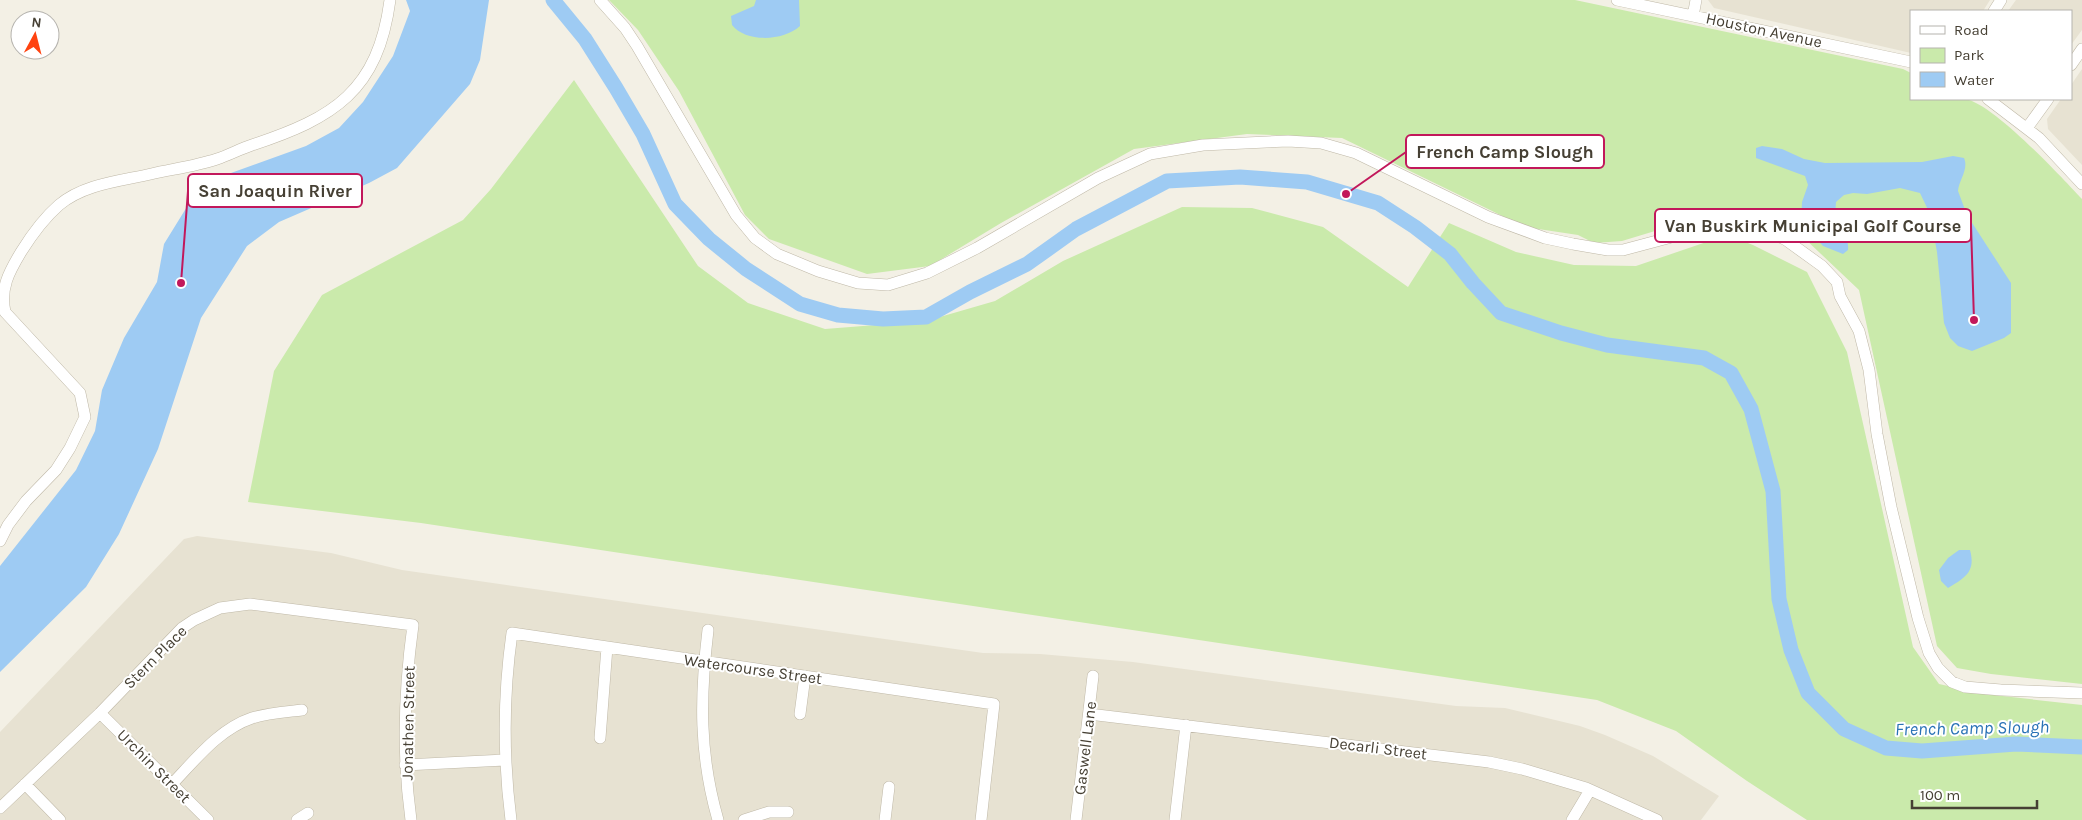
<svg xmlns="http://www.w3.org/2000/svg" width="2082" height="820" font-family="Karla,sans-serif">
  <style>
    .residential { fill: #e7e2d2 }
    .green { fill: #caeaab }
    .water { fill: #9ecbf3 }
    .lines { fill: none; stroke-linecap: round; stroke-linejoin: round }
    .river { stroke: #9ecbf3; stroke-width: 15 }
    .minor-casing { stroke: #bfb8a7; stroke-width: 12 }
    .minor { stroke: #fff; stroke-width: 11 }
    .labels { text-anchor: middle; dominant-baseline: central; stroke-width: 4; stroke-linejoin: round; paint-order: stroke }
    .street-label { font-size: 16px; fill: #464034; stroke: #fff }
    .water-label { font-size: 18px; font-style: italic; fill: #2972b6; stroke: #fff }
    .leader { fill: none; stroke: #c2185b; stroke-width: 2 }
    .callout-dot { fill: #c2185b; stroke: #fff; stroke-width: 2 }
    .callout { fill: #fff; stroke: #c2185b; stroke-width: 2 }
    .callout-label { font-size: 18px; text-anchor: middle; font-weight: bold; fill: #464034 }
  </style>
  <rect width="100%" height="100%" fill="#f3f0e5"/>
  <path class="residential" d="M1708 0H1990L1983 11H1911V53L1714 8Z
    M2016 0H2082V30L2071 45V11H2008Z
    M2082 69V165L2048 129 2047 119 2061 99H2071V85Z
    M197 536 331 553 402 570 983 653 1040 654 1133 662 1456 706 1505 708 1580 726 1605 735 1653 756 1719 796 1701 820H0V732L184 539Z"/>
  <path class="green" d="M609 0H1575L1903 69 1911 73V99C1928 99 1948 96 1965 99 1993 103 2061 177 2082 199V684L1991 674 1957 668 1937 646 1859 290 1802 236 1744 209 1688 221 1622 241 1594 243 1578 235 1525 227 1342 138 1247 134 1134 149 1001 223 930 266 867 274 769 239 745 215 679 91 638 30Z
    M574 80 698 266 748 303 825 329 926 321 995 301 1063 261 1182 207 1252 208 1323 227 1408 287 1449 223 1516 252 1574 265 1636 266 1727 235 1753 245 1807 272 1847 352 1913 647 1939 684 1984 694 2082 705V820H1807L1747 781 1676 731 1597 700 421 523 248 502 274 371 322 295 463 220 491 189Z"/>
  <path class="water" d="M406 0H489L480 60 470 84 397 168 369 183 279 222 247 246 201 318 158 449 119 534 86 587 0 672V566L76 470 95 431 102 390 124 338 157 282 164 244 193 197 206 182 306 146 339 128 363 102 393 56 410 11Z
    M756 0H799L800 26C784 41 746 43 732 25L731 16 754 6Z
    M1762 146 1782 149 1804 159 1825 163 1922 162 1953 156 1964 158C1969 169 1959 180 1958 191L1967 215 2011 283V333L2004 338 1972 351 1958 346 1950 338 1944 323 1937 252 1930 214 1920 193 1900 188 1867 194 1853 193 1844 195 1836 202 1834 229C1844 235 1849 238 1848 250L1843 254 1823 246 1801 222 1802 202 1808 185 1805 176 1756 158V148Z
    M1959 550H1970C1976 572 1965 578 1948 588L1941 581 1939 570 1948 558Z"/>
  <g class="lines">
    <path class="river" d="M553 0 585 39 616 88 643 134 675 204 709 239 746 269 800 304 838 315 883 319 926 317 970 292 1027 264 1076 229 1167 181 1240 177 1307 182 1378 203 1415 227 1450 254 1473 283 1501 313 1561 333 1607 345 1704 358 1731 373 1751 409 1773 491 1779 599 1791 650 1808 693 1844 729 1886 748 1922 751 2016 744 2082 747"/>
    <defs>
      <path id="minor" d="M600 0 625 28 637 46 736 215 755 238 777 254 818 271 858 283 888 285 927 273 977 248 1098 178 1150 154 1203 145 1288 141 1321 143 1356 153 1488 217 1545 238 1573 244 1608 250H1623L1668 238 1714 222H1745L1761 227 1786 240 1822 266 1837 282 1840 296 1859 331 1869 370 1877 434 1891 507 1918 618 1929 653 1938 668 1952 682 1965 687 2001 690 2082 693
        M1617 0 1911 62
        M1994 11 2001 0
        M1693 16 1696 0
        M2071 65 2082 49
        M1988 99 2039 138 2082 184
        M2027 128 2048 99
        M0 541 8 525 26 501 56 470 70 448 85 417 80 393 5 312C0 288 9 272 21 252 31 236 44 218 59 205 84 184 120 181 151 174 173 169 196 166 217 159 229 155 240 149 252 145 334 118 378 91 390 0
        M708 630C700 697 699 754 718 820
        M100 713 208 820
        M800 714 805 676
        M1089 714 1489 762 1522 769 1586 788 1657 820
        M600 738 607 647
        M405 765 505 760
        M25 784 60 820
        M172 784C195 760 219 729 252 718 268 713 285 712 302 710
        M0 808 100 713 182 628 194 620 220 608 250 604 413 625C404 690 402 755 411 820
        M297 820 308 813
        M511 820C503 757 503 696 512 633L994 704 981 820
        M744 820 769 812H788
        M885 820 889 787
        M1076 820 1093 676
        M1175 820 1186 725
        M1572 820 1590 790"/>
    </defs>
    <use href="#minor" class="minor-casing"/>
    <use href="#minor" class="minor"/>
  </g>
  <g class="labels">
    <g class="street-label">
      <text transform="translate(1764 30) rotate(12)">Houston Avenue</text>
      <text transform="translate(155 657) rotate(-45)">Stern Place</text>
      <text transform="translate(753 669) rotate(8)">Watercourse Street</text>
      <text transform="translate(408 723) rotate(-89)">Jonathen Street</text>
      <text transform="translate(1085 748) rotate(-83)">Gaswell Lane</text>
      <text transform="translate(1378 748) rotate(7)">Decarli Street</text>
      <text transform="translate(154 766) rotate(45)">Urchin Street</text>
    </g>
    <g class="water-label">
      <text transform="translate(1972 728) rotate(-1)">French Camp Slough</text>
    </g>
  </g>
  <path class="leader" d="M1346 194L1406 152M181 283L188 191M1974 320L1971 225"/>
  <g class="callout-dot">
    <circle cx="1346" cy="194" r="5"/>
    <circle cx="181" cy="283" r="5"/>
    <circle cx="1974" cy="320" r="5"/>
  </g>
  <g class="callout">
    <rect x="1406" y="135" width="198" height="33" rx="5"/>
    <rect x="188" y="174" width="174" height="33" rx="5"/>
    <rect x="1655" y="209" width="316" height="33" rx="5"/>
  </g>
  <g class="callout-label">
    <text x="1505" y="158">French Camp Slough</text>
    <text x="275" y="197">San Joaquin River</text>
    <text x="1813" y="232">Van Buskirk Municipal Golf Course</text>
  </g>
  <rect x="1910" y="10" width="162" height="90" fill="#ffffff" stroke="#b5b3ae"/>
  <rect x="1920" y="26" width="25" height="8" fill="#ffffff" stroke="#b5b3ae"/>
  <text x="1954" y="35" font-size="15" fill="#464034">Road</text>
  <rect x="1920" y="48" width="25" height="15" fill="#caeaab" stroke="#b5b3ae"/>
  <text x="1954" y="60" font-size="15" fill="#464034">Park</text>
  <rect x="1920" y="72" width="25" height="15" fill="#9ecbf3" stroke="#b5b3ae"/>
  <text x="1954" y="85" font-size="15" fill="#464034">Water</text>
  <g transform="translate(35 35) rotate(7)"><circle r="24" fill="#ffffff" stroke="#b5b3ae"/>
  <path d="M0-4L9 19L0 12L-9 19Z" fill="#ff4310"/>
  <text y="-8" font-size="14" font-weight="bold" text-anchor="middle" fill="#464034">N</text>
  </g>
  <path d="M1912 800v8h125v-8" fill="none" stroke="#464034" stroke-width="2.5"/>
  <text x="1920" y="800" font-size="15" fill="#464034" stroke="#ffffff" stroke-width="4" paint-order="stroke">100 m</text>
</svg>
